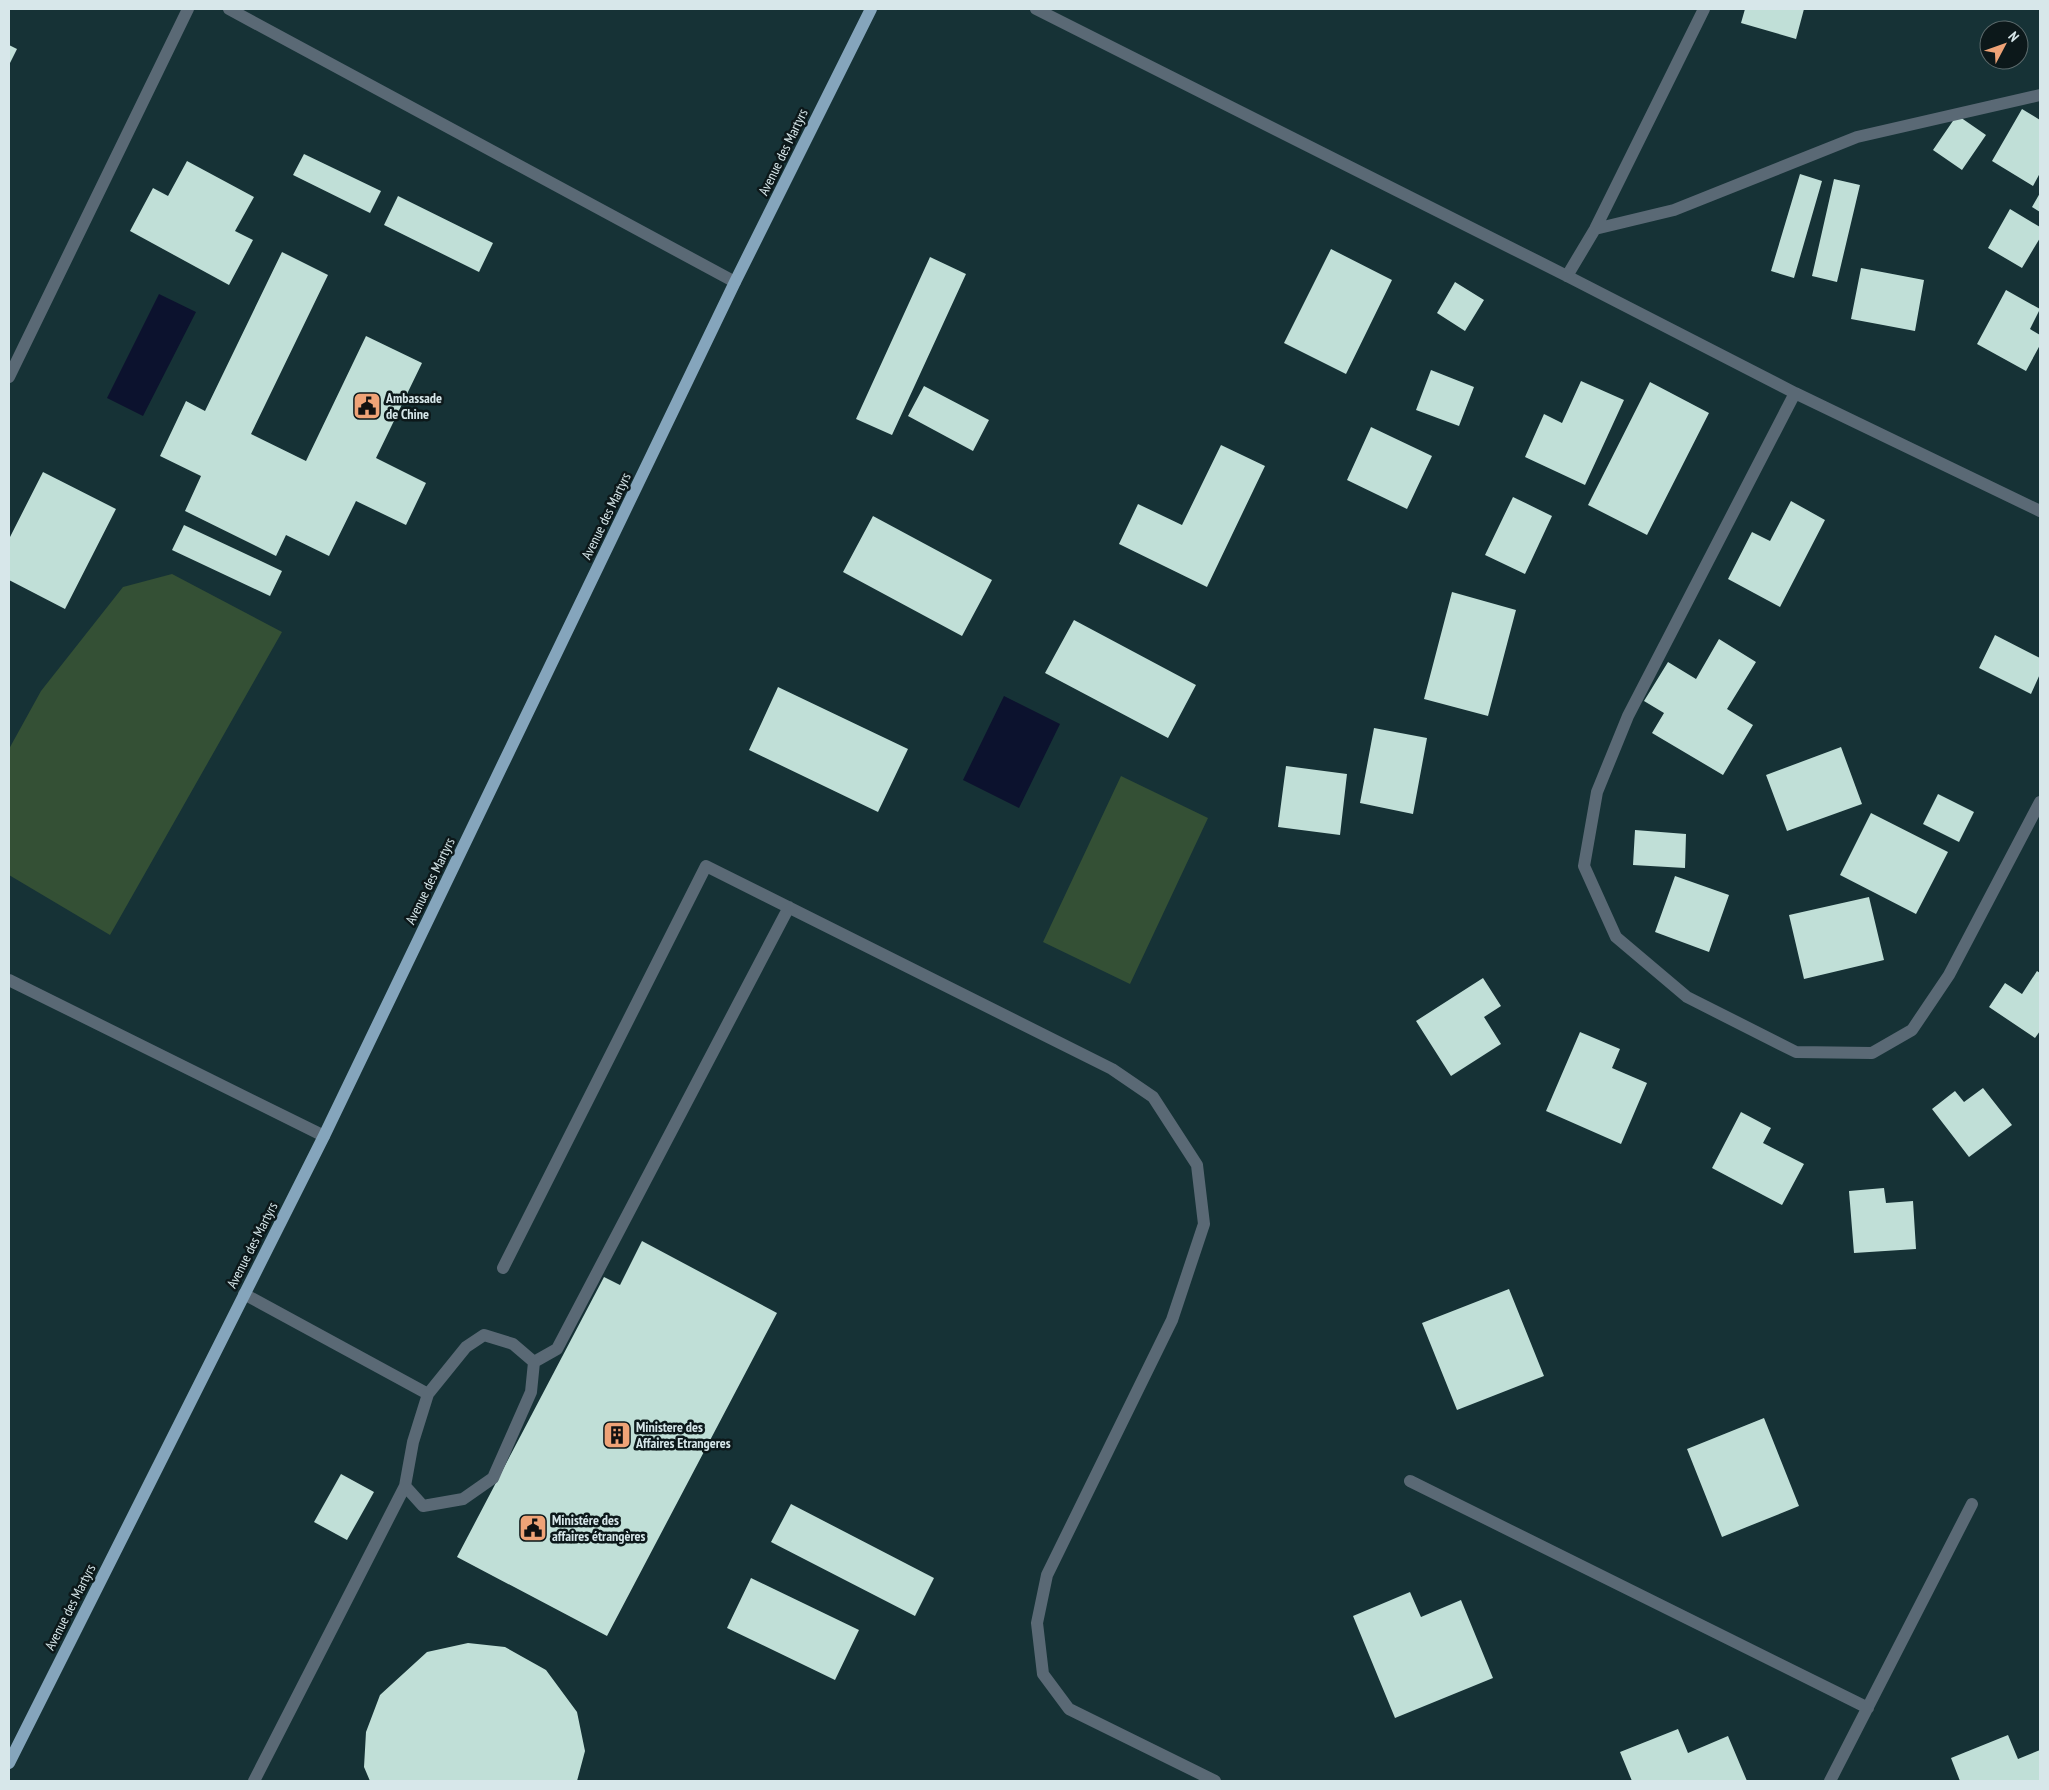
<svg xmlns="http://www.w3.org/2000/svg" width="2049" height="1790" font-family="'PT Sans Narrow',sans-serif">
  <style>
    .green { fill: #345035 }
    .water { fill: #0c122e }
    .building { fill: #c0dfd7 }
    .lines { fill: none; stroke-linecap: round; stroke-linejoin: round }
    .minor { stroke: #5a6975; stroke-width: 12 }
    .major { stroke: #85a5bc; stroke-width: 12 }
    .labels { text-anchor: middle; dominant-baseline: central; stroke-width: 5; stroke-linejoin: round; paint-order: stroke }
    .street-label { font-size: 14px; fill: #d7e7ea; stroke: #0c181a }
    .poi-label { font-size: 14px; font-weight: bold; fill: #d7e7ea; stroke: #0c181a; text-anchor: start }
  </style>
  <rect width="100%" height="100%" fill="#163236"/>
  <path class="green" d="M172 574 282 632 110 935 9 875V749L41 691 123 587Z
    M1121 776 1208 818 1130 984 1043 942Z"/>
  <path class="water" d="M159 294 196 312 143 416 107 398Z
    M1004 696 1060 724 1019 808 963 780Z"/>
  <path class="building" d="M1745 9H1804L1796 39 1741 23Z
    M9 45 17 49 9 65Z
    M2022 109 2040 120V173L2033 186 1992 161Z
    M1957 115 1986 135 1962 170 1933 150Z
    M304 154 381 191 370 213 293 175Z
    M187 161 254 197 235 231 253 240 229 285 130 231 153 188 168 196Z
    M1800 174 1822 181 1794 278 1771 271Z
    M1834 179 1860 185 1837 282 1812 276Z
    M2040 193V212L2032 207Z
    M398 196 493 243 479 272 384 225Z
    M2010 209 2040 227V238L2022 268 1988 248Z
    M1331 249 1392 280 1346 374 1284 343Z
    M282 252 328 275 251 434 306 461 366 336 422 363 376 458 426 483 406 525 356 501 329 556 286 535 276 556 185 511 201 476 160 456 186 401 205 411Z
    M930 257 966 274 892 435 856 419Z
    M1861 268 1924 280 1915 331 1851 319Z
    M1455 282 1484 300 1465 331 1437 313Z
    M2006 290 2040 309 2030 329 2040 335V345L2026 371 1977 344Z
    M1431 370 1474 387 1459 426 1416 410Z
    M1581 381 1624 400 1585 485 1525 457 1544 414 1562 423Z
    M1650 382 1709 413 1647 535 1588 505Z
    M924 386 989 420 973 451 908 416Z
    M1371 427 1432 456 1407 509 1347 480Z
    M1221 445 1265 466 1207 587 1119 544 1138 504 1182 525Z
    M43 472 116 509 65 609 9 580V539Z
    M1513 497 1552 516 1525 574 1485 555Z
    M1791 501 1825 520 1780 607 1728 579 1752 532 1770 541Z
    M873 516 992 580 962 636 843 572Z
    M184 525 282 571 270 596 172 550Z
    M1452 592 1516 610 1488 716 1424 699Z
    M1074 620 1196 685 1168 738 1045 673Z
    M1995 635 2040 658V674L2031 694 1979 668Z
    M1719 639 1756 662 1727 709 1753 725 1723 775 1652 733 1664 713 1644 701 1668 662 1696 679Z
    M778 687 908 749 878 812 749 750Z
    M1374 728 1427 738 1413 814 1360 803Z
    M1841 747 1862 804 1787 831 1766 775Z
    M1286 766 1347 774 1340 835 1278 827Z
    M1938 794 1974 812 1959 842 1923 824Z
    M1871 813 1948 852 1916 914 1840 875Z
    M1635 830 1686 834 1685 868 1633 865Z
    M1675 876 1729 895 1709 952 1655 932Z
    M1869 897 1884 960 1804 979 1789 915Z
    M2037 971 2040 973V1031L2035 1038 1989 1007 2005 983 2022 994Z
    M1483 978 1501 1006 1484 1017 1501 1044 1451 1076 1416 1021Z
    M1580 1032 1620 1049 1612 1068 1647 1083 1621 1144 1546 1111Z
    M1983 1088 2012 1125 1969 1157 1932 1109 1955 1091 1964 1102Z
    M1741 1112 1771 1128 1763 1143 1804 1164 1782 1205 1712 1168Z
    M1884 1188 1886 1203 1913 1201 1916 1249 1854 1253 1849 1191Z
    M642 1241 777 1313 607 1636 457 1557 604 1277 620 1285Z
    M1509 1289 1544 1376 1457 1410 1422 1323Z
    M1764 1418 1799 1506 1722 1537 1687 1449Z
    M341 1474 374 1492 347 1540 314 1522Z
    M791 1504 934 1578 915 1616 771 1542Z
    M751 1578 859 1630 835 1680 727 1628Z
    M1410 1592 1421 1617 1461 1600 1493 1678 1395 1718 1353 1616Z
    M468 1643 505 1647 546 1670 577 1712 585 1751 577 1781H370L364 1767 366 1732 380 1695 427 1652Z
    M1678 1729 1688 1753 1728 1736 1747 1781H1632L1620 1752Z
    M2008 1735 2018 1759 2040 1750V1781H1960L1951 1758Z"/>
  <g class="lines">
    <path class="minor" d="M229 9 735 282
      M1036 9 1567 276 1795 393 2040 511
      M1595 229 1674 210 1857 137 2040 95
      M1567 276 1595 229 1704 9
      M9 377 188 9
      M1795 393 1628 716 1597 792 1584 866 1616 937 1687 997 1796 1052 1872 1053 1912 1030 1949 975 2040 802
      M9 980 324 1136
      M503 1268 706 866 1112 1069 1153 1097 1197 1165 1204 1224 1172 1320 1047 1575 1037 1623 1043 1674 1069 1709 1215 1781
      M244 1294 428 1394
      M484 1335 513 1344 534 1362 531 1392 493 1478 463 1499 423 1506 405 1486 413 1442 428 1394 466 1347Z
      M534 1362 557 1349 789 907
      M1410 1481 1868 1708
      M254 1781 405 1486
      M1830 1781 1972 1504"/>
    <path class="major" d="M9 1763 324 1136 735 282 871 9"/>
  </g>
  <defs>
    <symbol id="civic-square" viewBox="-11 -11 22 22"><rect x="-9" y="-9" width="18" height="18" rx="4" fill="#efa377" stroke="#0c181a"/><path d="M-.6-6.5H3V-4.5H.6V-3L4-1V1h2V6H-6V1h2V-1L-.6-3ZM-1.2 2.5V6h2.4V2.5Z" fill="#111"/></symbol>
    <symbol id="building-square" viewBox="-11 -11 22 22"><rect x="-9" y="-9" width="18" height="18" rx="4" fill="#efa377" stroke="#0c181a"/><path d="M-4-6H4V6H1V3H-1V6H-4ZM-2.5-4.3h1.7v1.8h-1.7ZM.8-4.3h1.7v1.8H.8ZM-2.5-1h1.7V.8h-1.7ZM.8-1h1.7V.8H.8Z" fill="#111"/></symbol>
  </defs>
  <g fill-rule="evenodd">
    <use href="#civic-square" x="351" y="390" width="32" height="32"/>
    <use href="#building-square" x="601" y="1419" width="32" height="32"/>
    <use href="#civic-square" x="517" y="1512" width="32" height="32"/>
  </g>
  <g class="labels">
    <g class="street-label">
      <text transform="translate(783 152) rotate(-64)">Avenue des Martyrs</text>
      <text transform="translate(606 516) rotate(-64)">Avenue des Martyrs</text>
      <text transform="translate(430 881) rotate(-64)">Avenue des Martyrs</text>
      <text transform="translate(252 1245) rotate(-63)">Avenue des Martyrs</text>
      <text transform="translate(70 1607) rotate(-63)">Avenue des Martyrs</text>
    </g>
    <g class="poi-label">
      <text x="386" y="398">Ambassade<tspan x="386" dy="16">de Chine</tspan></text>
      <text x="636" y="1427">Ministere des<tspan x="636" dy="16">Affaires Etrangeres</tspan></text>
      <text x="552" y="1520">Ministére des<tspan x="552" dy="16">affaires étrangères</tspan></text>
    </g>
  </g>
  <rect width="2049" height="1790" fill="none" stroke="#d7e7ea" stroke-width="20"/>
  <g transform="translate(2004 45) rotate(49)"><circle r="24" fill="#0c181a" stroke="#5d6b6d"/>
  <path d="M0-4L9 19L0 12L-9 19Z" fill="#efa377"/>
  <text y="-8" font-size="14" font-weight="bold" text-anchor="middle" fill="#d7e7ea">N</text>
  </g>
</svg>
